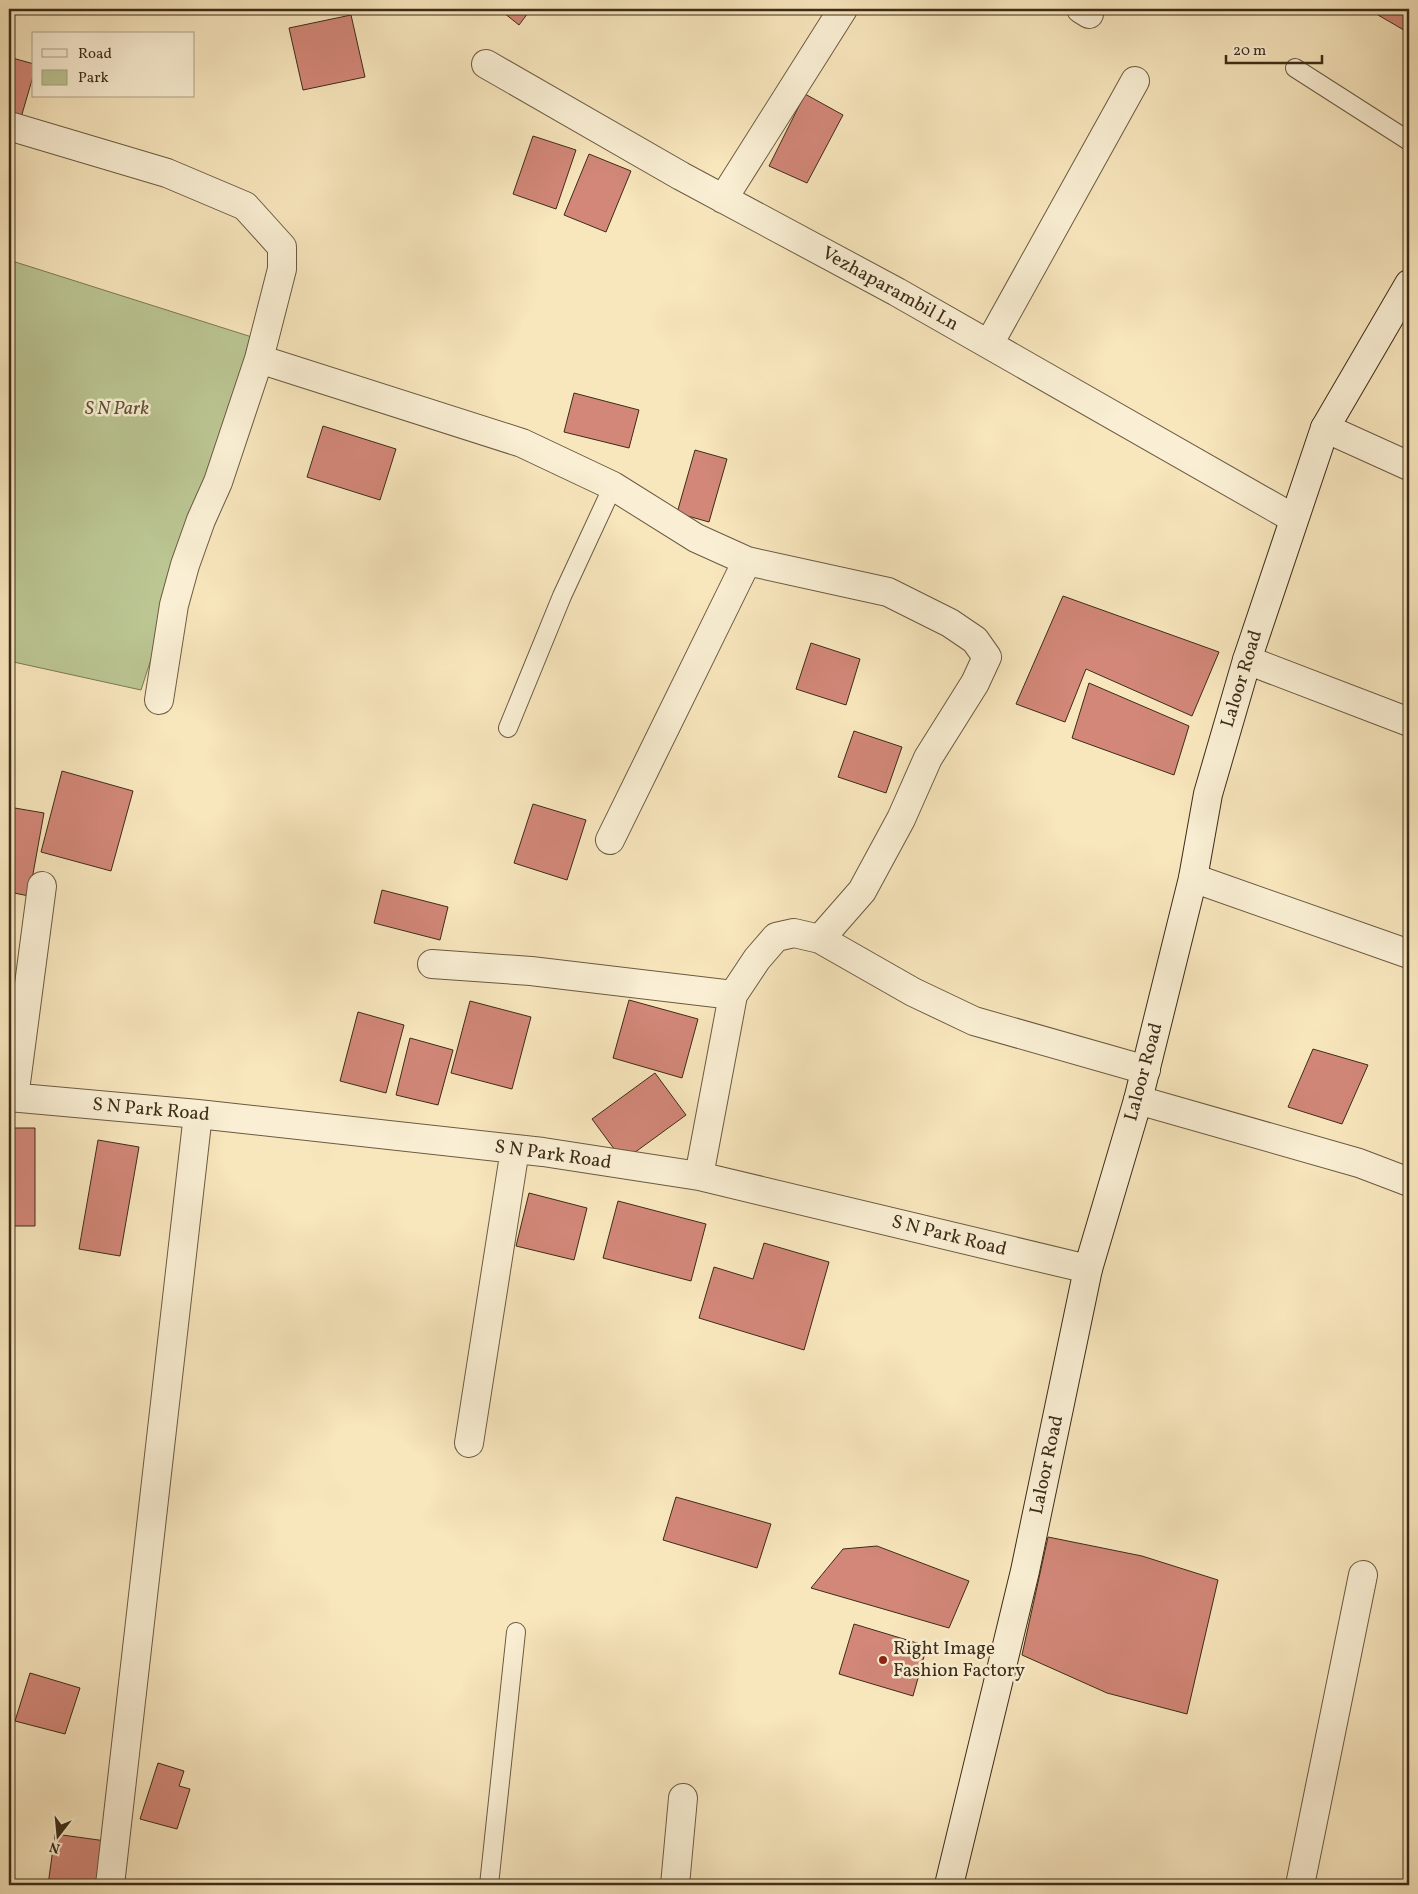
<svg xmlns="http://www.w3.org/2000/svg" width="1418" height="1894" font-family="Vollkorn,serif">
  <style>
    .green { fill: #bbc693; stroke: #7c7956 }
    .building { fill: #d28778; stroke: #3c2c18 }
    .lines { fill: none; stroke-linecap: round; stroke-linejoin: round }
    .lane-casing { stroke: #6b5a41; stroke-width: 20 }
    .street-casing { stroke: #6b5a41; stroke-width: 30 }
    .secondary-casing { stroke: #3c2c18; stroke-width: 30 }
    .lane { stroke: #faefd4; stroke-width: 18 }
    .street { stroke: #faefd4; stroke-width: 28 }
    .secondary { stroke: #faefd4; stroke-width: 28 }
    .poi-dot { fill: #8f2418; stroke: #faefd4; stroke-width: 2 }
    .labels { text-anchor: middle; dominant-baseline: central; stroke-width: 5; stroke-linejoin: round; paint-order: stroke }
    .street-label { font-size: 19px; fill: #3c2c18; stroke: #faefd4 }
    .park-label { font-size: 19px; font-style: italic; fill: #5c5237; stroke: #faefd4 }
    .poi-label { font-size: 19px; fill: #3c2c18; stroke: #faefd4; text-anchor: start }
  </style>
  <rect width="100%" height="100%" fill="#f8e6bd"/>
  <filter id="stains"><feTurbulence type="fractalNoise" baseFrequency=".004" numOctaves="4"/><feColorMatrix values="0 0 0 0 .2 0 0 0 0 .09 0 0 0 0 .02 0 0 0 .5 -.17"/></filter>
  <radialGradient id="worn" r=".72"><stop offset=".6" stop-color="#630" stop-opacity="0"/><stop offset="1" stop-color="#630" stop-opacity=".3"/></radialGradient>
  <path class="green" d="M9 260 255 338 141 690 9 661Z"/>
  <path class="building" d="M499 9H531L519 25Z
    M1381 9H1409V33L1378 15Z
    M351 15 365 77 303 90 289 28Z
    M9 57 34 64V73L20 121 9 118Z
    M805 94 843 115 807 183 769 166Z
    M533 136 576 150 556 209 513 194Z
    M589 154 631 171 606 232 564 215Z
    M574 393 639 410 629 448 564 432Z
    M323 426 396 449 380 500 307 477Z
    M695 450 727 459 709 522 677 513Z
    M1063 596 1219 652 1192 716 1086 669 1065 722 1016 704Z
    M811 643 860 659 846 705 796 689Z
    M1089 683 1189 726 1174 775 1072 738Z
    M854 731 902 747 886 793 838 777Z
    M62 771 133 791 111 871 41 852Z
    M533 804 586 820 567 880 514 863Z
    M9 807 44 813 29 896 9 892Z
    M382 890 448 907 440 940 374 923Z
    M9 953H14L9 1021Z
    M629 1000 698 1019 682 1078 613 1058Z
    M470 1001 531 1017 512 1089 451 1073Z
    M358 1012 404 1025 386 1093 340 1081Z
    M410 1038 453 1050 438 1105 396 1095Z
    M1313 1049 1368 1065 1342 1124 1288 1107Z
    M655 1073 686 1115 623 1161 592 1119Z
    M9 1128H35V1226H9Z
    M98 1140 139 1147 120 1256 79 1249Z
    M529 1193 587 1208 574 1260 516 1246Z
    M618 1201 706 1224 691 1281 603 1258Z
    M764 1243 829 1262 804 1350 699 1318 714 1267 753 1279Z
    M676 1497 771 1524 757 1568 663 1540Z
    M1048 1537 1142 1556 1218 1580 1187 1714 1107 1693 1022 1655Z
    M877 1546 969 1581 949 1628 811 1588 843 1549Z
    M854 1624 927 1646 913 1696 839 1674Z
    M30 1673 80 1688 65 1734 15 1721Z
    M158 1763 184 1771 179 1786 190 1789 177 1829 140 1819Z
    M55 1834 106 1841 99 1885H48Z"/>
  <g class="lines">
    <defs>
      <path id="lane" d="M1295 68 1409 141
        M508 728 562 596 613 486
        M489 1885 516 1632"/>
      <path id="street" d="M1081 9 1089 14
        M486 64 681 176 897 292 1293 518
        M9 126 167 173 245 206 282 247V269L259 359
        M723 199 843 9
        M989 344 1135 81
        M1325 428 1409 466
        M1247 660 1409 722
        M159 700 174 605 185 565 201 520 218 482 259 359 522 443 613 486 696 538 747 561 888 592 950 623 975 640 987 657 975 683 928 758 901 819 862 891 820 939
        M610 840 747 561
        M1193 878 1409 954
        M432 964 531 971 733 995
        M9 1097 198 1114 543 1152 699 1176 1088 1269
        M14 1098 42 886
        M1138 1100 1359 1163 1409 1182
        M699 1176 733 995 757 959 776 937 794 933 820 939 913 992 974 1021 1146 1070
        M469 1443 515 1149
        M110 1885 198 1114
        M675 1885 683 1798
        M1300 1885 1363 1575"/>
      <path id="secondary" d="M949 1885 1025 1571 1088 1269 1138 1100 1193 878 1208 794 1247 660 1325 428 1409 284"/>
    </defs>
    <use href="#lane" class="lane-casing"/>
    <use href="#street" class="street-casing"/>
    <use href="#secondary" class="secondary-casing"/>
    <use href="#lane" class="lane"/>
    <use href="#street" class="street"/>
    <use href="#secondary" class="secondary"/>
  </g>
  <circle class="poi-dot" cx="883" cy="1660" r="5"/>
  <g class="labels">
    <g class="street-label">
      <text transform="translate(890 289) rotate(29)">Vezhaparambil Ln</text>
      <text transform="translate(1242 679) rotate(-73)">Laloor Road</text>
      <text transform="translate(1144 1072) rotate(-75)">Laloor Road</text>
      <text transform="translate(151 1110) rotate(5)">S N Park Road</text>
      <text transform="translate(553 1155) rotate(8)">S N Park Road</text>
      <text transform="translate(949 1236) rotate(14)">S N Park Road</text>
      <text transform="translate(1047 1465) rotate(-78)">Laloor Road</text>
    </g>
    <g class="park-label">
      <text x="117" y="409">S N Park</text>
    </g>
    <g class="poi-label">
      <text x="893" y="1649">Right Image<tspan x="893" dy="22">Fashion Factory</tspan></text>
    </g>
  </g>
  <rect width="1418" height="1894" fill="none" stroke="#f8e6bd" stroke-width="30"/>
  <rect x="10" y="10" width="1398" height="1874" fill="none" stroke="#3c2c18" stroke-width="2.5"/>
  <rect x="15" y="15" width="1388" height="1864" fill="none" stroke="#3c2c18"/>
  <rect x="32" y="32" width="162" height="65" fill="#faefd4" stroke="#aea189"/>
  <rect x="42" y="49" width="25" height="8" fill="#faefd4" stroke="#aea189"/>
  <text x="78" y="58" font-size="15" fill="#3c2c18">Road</text>
  <rect x="42" y="70" width="25" height="15" fill="#bbc693" stroke="#aea189"/>
  <text x="78" y="82" font-size="15" fill="#3c2c18">Park</text>
  <g transform="translate(58 1836) rotate(196)" stroke="#faefd4" stroke-width="4" paint-order="stroke">
  <path d="M0-4L9 19L0 12L-9 19Z" fill="#3c2c18"/>
  <text y="-8" font-size="14" font-weight="bold" text-anchor="middle" fill="#3c2c18">N</text>
  </g>
  <path d="M1226 55v8h96v-8" fill="none" stroke="#3c2c18" stroke-width="2.5"/>
  <text x="1233" y="55" font-size="15" fill="#3c2c18" stroke="#faefd4" stroke-width="4" paint-order="stroke">20 m</text>
  <rect width="100%" height="100%" filter="url(#stains)"/>
  <rect width="100%" height="100%" fill="url(#worn)"/>
</svg>
